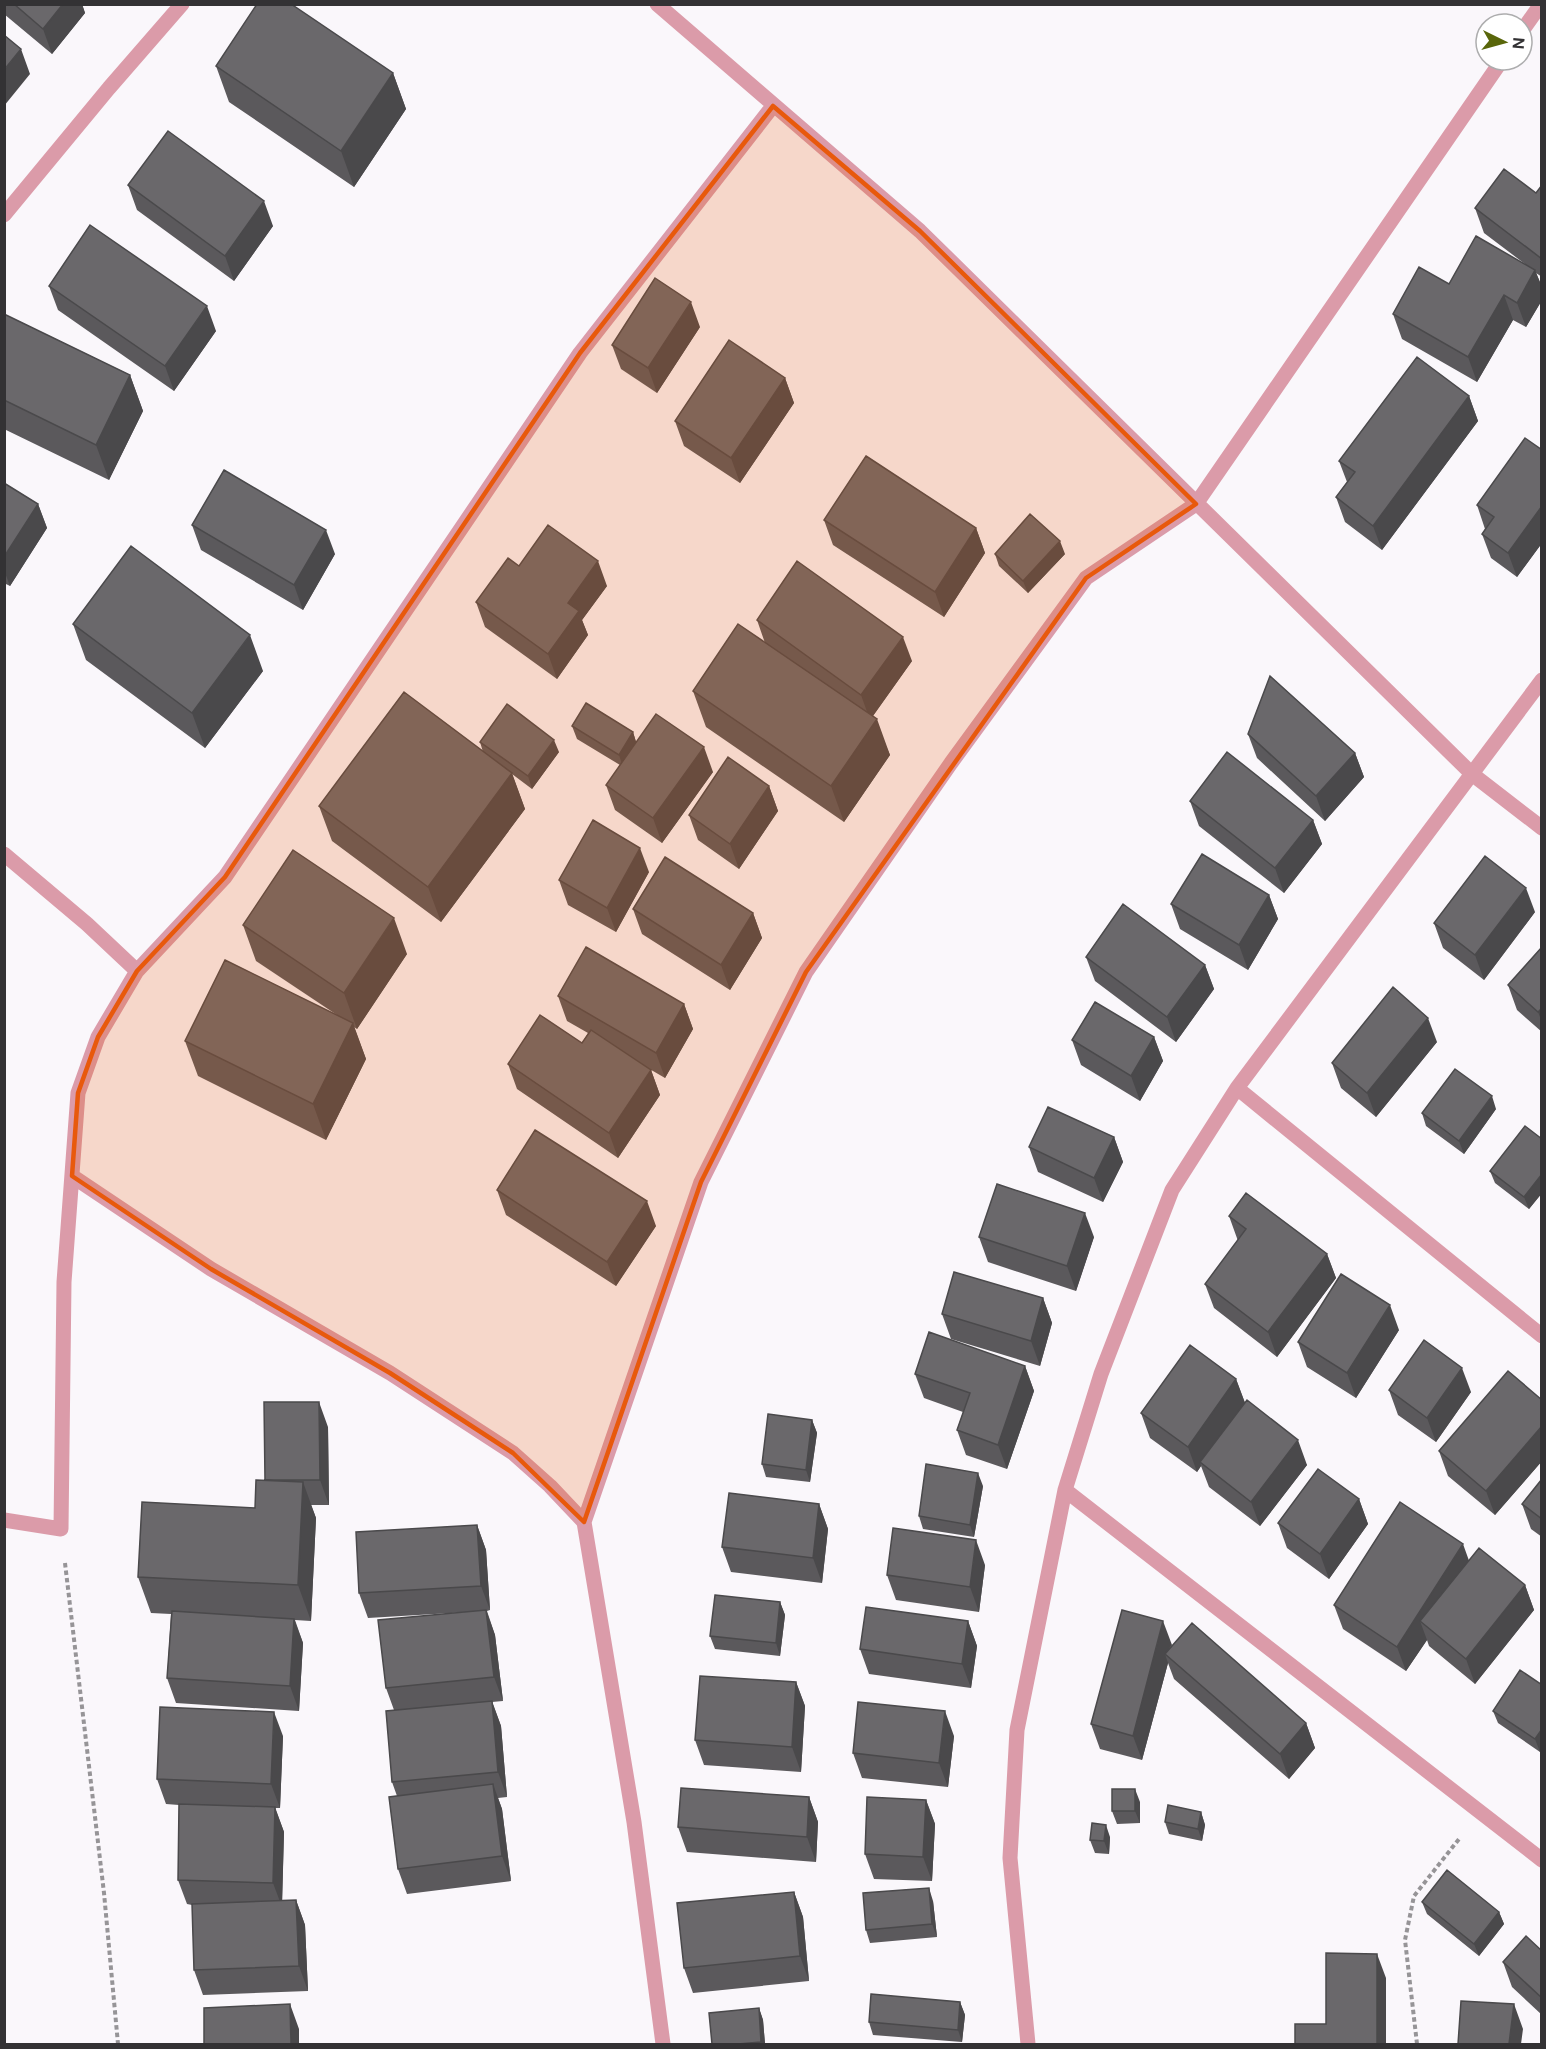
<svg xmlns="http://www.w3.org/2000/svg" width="1546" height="2049" font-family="'DM Sans',sans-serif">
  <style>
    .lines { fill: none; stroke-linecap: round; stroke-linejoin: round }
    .path { stroke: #969497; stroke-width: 4; stroke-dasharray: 4.5 3; stroke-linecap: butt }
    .minor { stroke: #db9ba9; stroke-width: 15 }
    .wall { fill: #5b595c }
    .shaded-wall { fill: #4a494b }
    .building { fill: #6a686b; stroke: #4a494b; stroke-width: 1.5 }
    .marked { fill: #e8590c; fill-opacity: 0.2; stroke: #e8590c; stroke-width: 4.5; stroke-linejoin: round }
  </style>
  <rect width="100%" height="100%" fill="#faf7fb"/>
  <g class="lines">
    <path class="path" d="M65 1563 104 1893 118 2044
      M1417 2044 1405 1940 1414 1896 1459 1839"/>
    <path class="minor" d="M657 4 920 231 1472 774 1542 828
      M1522 31 1541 4
      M4 215 109 88 182 4
      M4 854 87 924 137 971 98 1037 78 1093 64 1282 61 1529 4 1520
      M137 971 225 877 580 353 773 106
      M1237 1088 1542 1336
      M72 1176 211 1269 390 1373 513 1453 550 1486 584 1522
      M1065 1490 1542 1860
      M663 2044 634 1822 584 1522 701 1182 806 972 951 763 1086 578 1196 504 1502 60
      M1028 2044 1010 1858 1017 1730 1065 1490 1101 1374 1172 1190 1237 1088 1542 680"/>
  </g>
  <path class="wall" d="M4 4H82L85 13 52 54 4 14Z
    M216 66 393 73 406 109 354 187 229 102Z
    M128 185 273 226 234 281 137 210Z
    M1542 185V277L1536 273 1542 287V300L1526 327 1513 320 1477 382 1402 339 1393 314 1449 284 1525 264 1484 233 1475 208 1536 193Z
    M49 286 216 331 174 391 58 310Z
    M4 314 130 375 143 411 109 480 4 429Z
    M700 327 657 393 621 369 612 345Z
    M785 378 794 403 740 483 684 446 675 421Z
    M1469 396 1478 421 1382 550 1345 522 1336 497 1347 482 1339 461Z
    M1542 450V543L1517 577 1491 558 1482 534 1485 529 1477 505Z
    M4 483 38 504 47 528 10 586 4 583Z
    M824 520 976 528 985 553 944 617 833 545Z
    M192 525 335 554 303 610 201 550Z
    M995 554H1065L1028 593 999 566Z
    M519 566 607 586 582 620 588 635 557 679 485 627 476 602Z
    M757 620 912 661 873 716 890 755 844 822 706 727 693 691 765 643Z
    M73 624 263 671 205 748 86 660Z
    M572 726 633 732 636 742 713 772 662 843 615 810 606 785 620 765 577 739Z
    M1248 734 1355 753 1364 777 1325 821 1257 758Z
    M480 742 559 752 532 789 512 774 525 809 441 922 332 841 319 806 483 752Z
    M769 786 778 811 739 869 698 840 689 815Z
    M1190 801 1313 820 1322 844 1284 893 1199 826Z
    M649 872 616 932 568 905 559 880Z
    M1269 895 1278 919 1248 970 1180 929 1171 904Z
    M633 909 753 913 762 938 730 990 642 934Z
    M1535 912 1484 980 1443 948 1434 923Z
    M243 925 407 954 357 1029 354 1027 366 1059 326 1140 198 1076 185 1041 337 1015 256 961Z
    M1542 947V1032L1517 1010 1508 985Z
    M1086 957 1205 965 1214 989 1176 1042 1095 981Z
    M558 996 684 1004 693 1029 665 1078 641 1064 651 1070 660 1095 618 1158 517 1089 508 1064 582 1043 588 1033 567 1021Z
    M1154 1037 1163 1061 1140 1101 1081 1065 1072 1040Z
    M1437 1042 1376 1117 1341 1088 1332 1063Z
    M1496 1109 1464 1154 1426 1126 1422 1113Z
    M1114 1137 1123 1162 1103 1202 1038 1172 1029 1147Z
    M1542 1139V1193L1529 1209 1495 1183 1490 1171Z
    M497 1190 656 1226 616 1286 506 1215Z
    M1229 1216 1327 1254 1336 1278 1277 1357 1214 1308 1205 1284 1238 1241Z
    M979 1237H1094L1076 1291 988 1262Z
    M1043 1298 1052 1323 1040 1366 951 1339 942 1314Z
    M1399 1330 1356 1398 1307 1367 1298 1342Z
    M1025 1366 1034 1391 1007 1469 966 1455 957 1430 963 1412 924 1398 915 1374Z
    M1236 1379 1245 1403 1307 1465 1260 1526 1209 1487 1201 1466 1197 1472 1150 1438 1141 1413Z
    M1389 1390 1471 1392 1436 1442 1398 1415Z
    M1542 1400V1461L1495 1515 1448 1476 1439 1451Z
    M812 1420 817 1433 810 1482 766 1477 762 1464Z
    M328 1427 329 1505H311L316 1518 311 1621 295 1620 303 1643 299 1711 176 1703 167 1678 171 1614 151 1613 138 1577 255 1508 265 1480Z
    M1542 1479V1537L1531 1529 1522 1504Z
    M983 1486 974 1537 923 1529 919 1516Z
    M1359 1499 1368 1524 1329 1579 1287 1548 1278 1523Z
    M819 1504 828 1529 822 1583 731 1572 722 1547Z
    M477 1525 486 1550 490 1610 487 1611 495 1635 503 1701 492 1702 501 1726 507 1797 498 1798 502 1809 511 1881 407 1894 398 1869 397 1796 392 1782 394 1710 386 1688 468 1612 368 1618 359 1593Z
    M1469 1560 1525 1585 1534 1610 1475 1684 1429 1646 1427 1640 1406 1671 1343 1629 1334 1605Z
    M985 1565 979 1612 896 1600 887 1575Z
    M780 1602 785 1615 780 1656 715 1649 710 1636Z
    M968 1621 977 1646 971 1688 869 1674 860 1649Z
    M1172 1645 1306 1723 1315 1748 1289 1779 1174 1679 1168 1663 1142 1760 1100 1749 1091 1724Z
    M796 1682 805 1706 801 1772 704 1765 695 1740Z
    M1542 1685V1749L1540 1752 1498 1723 1493 1711Z
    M283 1736 280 1808H275L284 1832 282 1901 296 1900 305 1925 308 1991 203 1995 194 1970 192 1905 187 1904 178 1880 179 1805 166 1804 157 1779Z
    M954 1736 948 1787 862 1778 853 1753Z
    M809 1797 818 1822 816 1862 687 1852 678 1827Z
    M926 1800 935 1824 932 1881 874 1879 865 1854Z
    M1140 1802V1823L1117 1824 1112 1811Z
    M1201 1812 1205 1825 1202 1841 1169 1834 1165 1822Z
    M1110 1837 1109 1854 1095 1853 1090 1840Z
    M794 1892 803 1917 809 1981 693 1993 684 1968Z
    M933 1901 937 1937 870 1943 866 1930Z
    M1422 1902 1499 1912 1504 1924 1479 1956 1427 1914Z
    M1542 1951V2015L1512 1987 1503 1962Z
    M960 2002 965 2015 962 2042 873 2035 869 2022Z
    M759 2008 763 2020 765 2044H712Z"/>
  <path class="shaded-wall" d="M63 4H82L85 13 52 54 43 29Z
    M21 49 30 74 4 106V70Z
    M393 73 406 109 354 187 341 151Z
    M264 201 273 226 234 281 225 256Z
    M1535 270 1542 287V300L1526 327 1517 303Z
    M1504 295 1513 320 1477 382 1468 357Z
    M691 302 700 327 657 393 648 368Z
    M207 306 216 331 174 391 165 366Z
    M130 375 143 411 109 480 96 445Z
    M785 378 794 403 740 483 731 458Z
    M1469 396 1478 421 1382 550 1373 526Z
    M38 504 47 528 10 586 4 570V557Z
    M1542 506V543L1517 577 1508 553Z
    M976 528 985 553 944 617 935 592Z
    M326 530 335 554 303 610 294 585Z
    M1060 541 1065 554 1028 593 1023 581Z
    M598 561 607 586 582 620 588 635 557 679 548 654 568 603Z
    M250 635 263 671 205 748 192 713Z
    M903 637 912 661 870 720 861 695Z
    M877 719 890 755 844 822 831 786Z
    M633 732 637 745 623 767 619 755Z
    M554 740 559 752 532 789 528 776Z
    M704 747 713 772 662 843 653 818Z
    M1355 753 1364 777 1325 821 1316 796Z
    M512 773 525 809 441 922 428 887Z
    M769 786 778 811 739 869 730 844Z
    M1313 820 1322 844 1284 893 1275 868Z
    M640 848 649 872 616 932 607 908Z
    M1526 888 1535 912 1484 980 1475 955Z
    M1269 895 1278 919 1248 970 1239 945Z
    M753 913 762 938 730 990 721 965Z
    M394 918 407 954 357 1029 344 993Z
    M1205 965 1214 989 1176 1042 1167 1017Z
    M684 1004 693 1029 665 1078 656 1053Z
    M1542 1008V1022L1538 1012Z
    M1428 1018 1437 1042 1376 1117 1367 1093Z
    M353 1023 366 1059 326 1140 313 1104Z
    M1154 1037 1163 1061 1140 1101 1131 1076Z
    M651 1070 660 1095 618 1158 609 1133Z
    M1492 1096 1496 1109 1464 1154 1459 1141Z
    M1114 1137 1123 1162 1103 1202 1094 1178Z
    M1542 1174V1193L1529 1209 1524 1197Z
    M647 1201 656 1226 616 1286 607 1262Z
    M1085 1213 1094 1237 1076 1291 1067 1266Z
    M1327 1254 1336 1278 1277 1357 1268 1332Z
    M1043 1298 1052 1323 1040 1366 1031 1341Z
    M1390 1305 1399 1330 1356 1398 1347 1373Z
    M1025 1366 1034 1391 1007 1469 998 1445Z
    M1462 1368 1471 1392 1436 1442 1427 1418Z
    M1236 1379 1245 1403 1200 1462 1201 1466 1197 1472 1188 1447Z
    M319 1402 328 1427 329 1505 320 1480Z
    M812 1420 817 1433 810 1482 806 1470Z
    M1542 1426V1461L1495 1515 1486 1491Z
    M1298 1440 1307 1465 1260 1526 1251 1502Z
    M978 1473 983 1486 974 1537 970 1525Z
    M303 1482 316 1518 311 1621 298 1585Z
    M1359 1499 1368 1524 1329 1579 1320 1554Z
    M819 1504 828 1529 822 1583 813 1558Z
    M477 1525 486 1550 490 1610 481 1586Z
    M976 1540 985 1565 979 1612 970 1587Z
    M1463 1544 1472 1569 1420 1621 1427 1640 1406 1671 1397 1647Z
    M1525 1585 1534 1610 1475 1684 1466 1659Z
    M780 1602 785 1615 780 1656 776 1643Z
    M486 1610 495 1635 503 1701 494 1677Z
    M294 1619 303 1643 299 1711 290 1686Z
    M968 1621 977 1646 971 1688 962 1664Z
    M1163 1621 1172 1645 1165 1654 1168 1663 1142 1760 1133 1736Z
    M796 1682 805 1706 801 1772 792 1747Z
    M492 1701 501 1726 507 1797 498 1772Z
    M945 1711 954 1736 948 1787 939 1763Z
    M274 1712 283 1736 280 1808 271 1784Z
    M1306 1723 1315 1748 1289 1779 1280 1754Z
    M1542 1729V1749L1540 1752 1535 1739Z
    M493 1784 502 1809 511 1881 502 1856Z
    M1135 1789 1140 1802V1823L1135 1811Z
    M809 1797 818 1822 816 1862 807 1837Z
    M926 1800 935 1824 932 1881 923 1857Z
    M275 1807 284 1832 282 1907 273 1883Z
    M1201 1812 1205 1825 1202 1841 1198 1829Z
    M1106 1825 1110 1837 1109 1854 1104 1841Z
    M929 1888 933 1901 937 1937 932 1924Z
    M794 1892 803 1917 809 1981 800 1956Z
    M296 1900 305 1925 308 1991 299 1966Z
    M1499 1912 1504 1924 1479 1956 1474 1944Z
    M1377 1954 1386 1978V2044H1377Z
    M960 2002 965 2015 962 2042 958 2030Z
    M290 2004 299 2029V2044H291Z
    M1514 2004 1523 2029 1521 2044H1509Z
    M759 2008 763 2020 765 2044H762L761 2042Z"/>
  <path class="building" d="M14 4H63L43 29Z
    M257 4H291L393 73 341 151 216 66Z
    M4 35 21 49 4 70Z
    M168 131 264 201 225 256 128 185Z
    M1504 169 1536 193 1542 185V259L1475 208Z
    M90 225 207 306 165 366 49 286Z
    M1476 236 1535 270 1517 303 1504 295 1468 357 1393 314 1419 267 1449 284Z
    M655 278 691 302 648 368 612 345Z
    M4 314 130 375 96 445 4 400Z
    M729 340 785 378 731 458 675 421Z
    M1417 357 1469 396 1373 526 1336 497 1355 472 1339 461Z
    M1525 438 1542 450V506L1508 553 1482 534 1494 517 1477 505Z
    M866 456 976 528 935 592 824 520Z
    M224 470 326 530 294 585 192 525Z
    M4 483 38 504 4 557Z
    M1030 514 1060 541 1023 581 995 554Z
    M548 525 598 561 568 603 579 611 548 654 476 602 508 558 519 566Z
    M131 546 250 635 192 713 73 624Z
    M797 561 903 637 861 695 757 620Z
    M738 624 877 719 831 786 693 691Z
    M1270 676 1355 753 1316 796 1248 734Z
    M404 692 512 773 428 887 319 806Z
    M586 703 633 732 619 755 572 726Z
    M507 704 554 740 528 776 480 742Z
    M656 714 704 747 653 818 606 785Z
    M1227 752 1313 820 1275 868 1190 801Z
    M728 757 769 786 730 844 689 815Z
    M593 820 640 848 607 908 559 880Z
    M293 850 394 918 344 993 243 925Z
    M1202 854 1269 895 1239 945 1171 904Z
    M1485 856 1526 888 1475 955 1434 923Z
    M665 857 753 913 721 965 633 909Z
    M1123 904 1205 965 1167 1017 1086 957Z
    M586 947 684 1004 656 1053 558 996Z
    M1542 947V1008L1538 1012 1508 985Z
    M225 960 353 1023 313 1104 185 1041Z
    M1393 987 1428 1018 1367 1093 1332 1063Z
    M1095 1002 1154 1037 1131 1076 1072 1040Z
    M540 1015 582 1043 591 1030 651 1070 609 1133 508 1064Z
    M1455 1069 1492 1096 1459 1141 1422 1113Z
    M1048 1107 1114 1137 1094 1178 1029 1147Z
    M1525 1126 1542 1139V1174L1524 1197 1490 1171Z
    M535 1130 647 1201 607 1262 497 1190Z
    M997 1184 1085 1213 1067 1266 979 1237Z
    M1246 1193 1327 1254 1268 1332 1205 1284 1246 1229 1229 1216Z
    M954 1272 1043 1298 1031 1341 942 1314Z
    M1341 1274 1390 1305 1347 1373 1298 1342Z
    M929 1332 1025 1366 998 1445 957 1430 970 1393 915 1374Z
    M1424 1340 1462 1368 1427 1418 1389 1390Z
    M1190 1345 1236 1379 1188 1447 1141 1413Z
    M1508 1371 1542 1400V1426L1486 1491 1439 1451Z
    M1247 1400 1298 1440 1251 1502 1200 1462Z
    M264 1402H319L320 1480H265Z
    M768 1414 812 1420 806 1470 762 1464Z
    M926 1464 978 1473 970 1525 919 1516Z
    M1318 1469 1359 1499 1320 1554 1278 1523Z
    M1542 1479V1519L1522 1504Z
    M256 1480 303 1482 298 1585 138 1577 142 1502 255 1508Z
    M729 1493 819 1504 813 1558 722 1547Z
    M1400 1502 1463 1544 1397 1647 1334 1605Z
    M477 1525 481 1586 359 1593 356 1532Z
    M893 1528 976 1540 970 1587 887 1575Z
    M1479 1548 1525 1585 1466 1659 1420 1621Z
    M715 1595 780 1602 776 1643 710 1636Z
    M866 1607 968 1621 962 1664 860 1649Z
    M486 1610 494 1677 386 1688 378 1620Z
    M1122 1610 1163 1621 1133 1736 1091 1724Z
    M172 1611 294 1619 290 1686 167 1678Z
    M1192 1623 1306 1723 1280 1754 1165 1654Z
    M1520 1670 1542 1685V1729L1535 1739 1493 1711Z
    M700 1676 796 1682 792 1747 695 1740Z
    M492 1701 498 1772 392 1782 386 1711Z
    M858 1702 945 1711 939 1763 853 1753Z
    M160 1707 274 1712 271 1784 157 1779Z
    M493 1784 502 1856 398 1869 389 1797Z
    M681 1788 809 1797 807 1837 678 1827Z
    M1112 1789H1135V1811H1112Z
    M867 1797 926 1800 923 1857 865 1854Z
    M179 1804 275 1807 273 1883 178 1880Z
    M1168 1805 1201 1812 1198 1829 1165 1822Z
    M1092 1823 1106 1825 1104 1841 1090 1840Z
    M1447 1870 1499 1912 1474 1944 1422 1902Z
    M929 1888 932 1924 866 1930 863 1893Z
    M794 1892 800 1956 684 1968 677 1903Z
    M296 1900 299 1966 194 1970 192 1904Z
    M1526 1936 1542 1951V1998L1503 1962Z
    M1326 1953 1377 1954V2044H1295V2024H1326Z
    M871 1994 960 2002 958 2030 869 2022Z
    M1461 2001 1514 2004 1509 2044H1458Z
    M290 2004 291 2044H204V2008Z
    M759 2008 761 2042 738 2044H712L709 2013Z"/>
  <path class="marked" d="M773 106 920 231 1196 504 1086 578 806 972 701 1182 584 1522 513 1453 390 1373 211 1269 72 1176 78 1093 98 1037 137 971 225 877 580 353Z"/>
  <rect width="1546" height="2049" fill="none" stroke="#333234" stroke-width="12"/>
  <g transform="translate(1504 42) rotate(95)"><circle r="28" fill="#ffffff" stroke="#adadae" stroke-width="1.5"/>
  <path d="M0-4.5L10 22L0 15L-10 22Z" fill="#59660a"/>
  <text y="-9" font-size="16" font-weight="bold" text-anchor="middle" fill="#333234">N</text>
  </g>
</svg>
